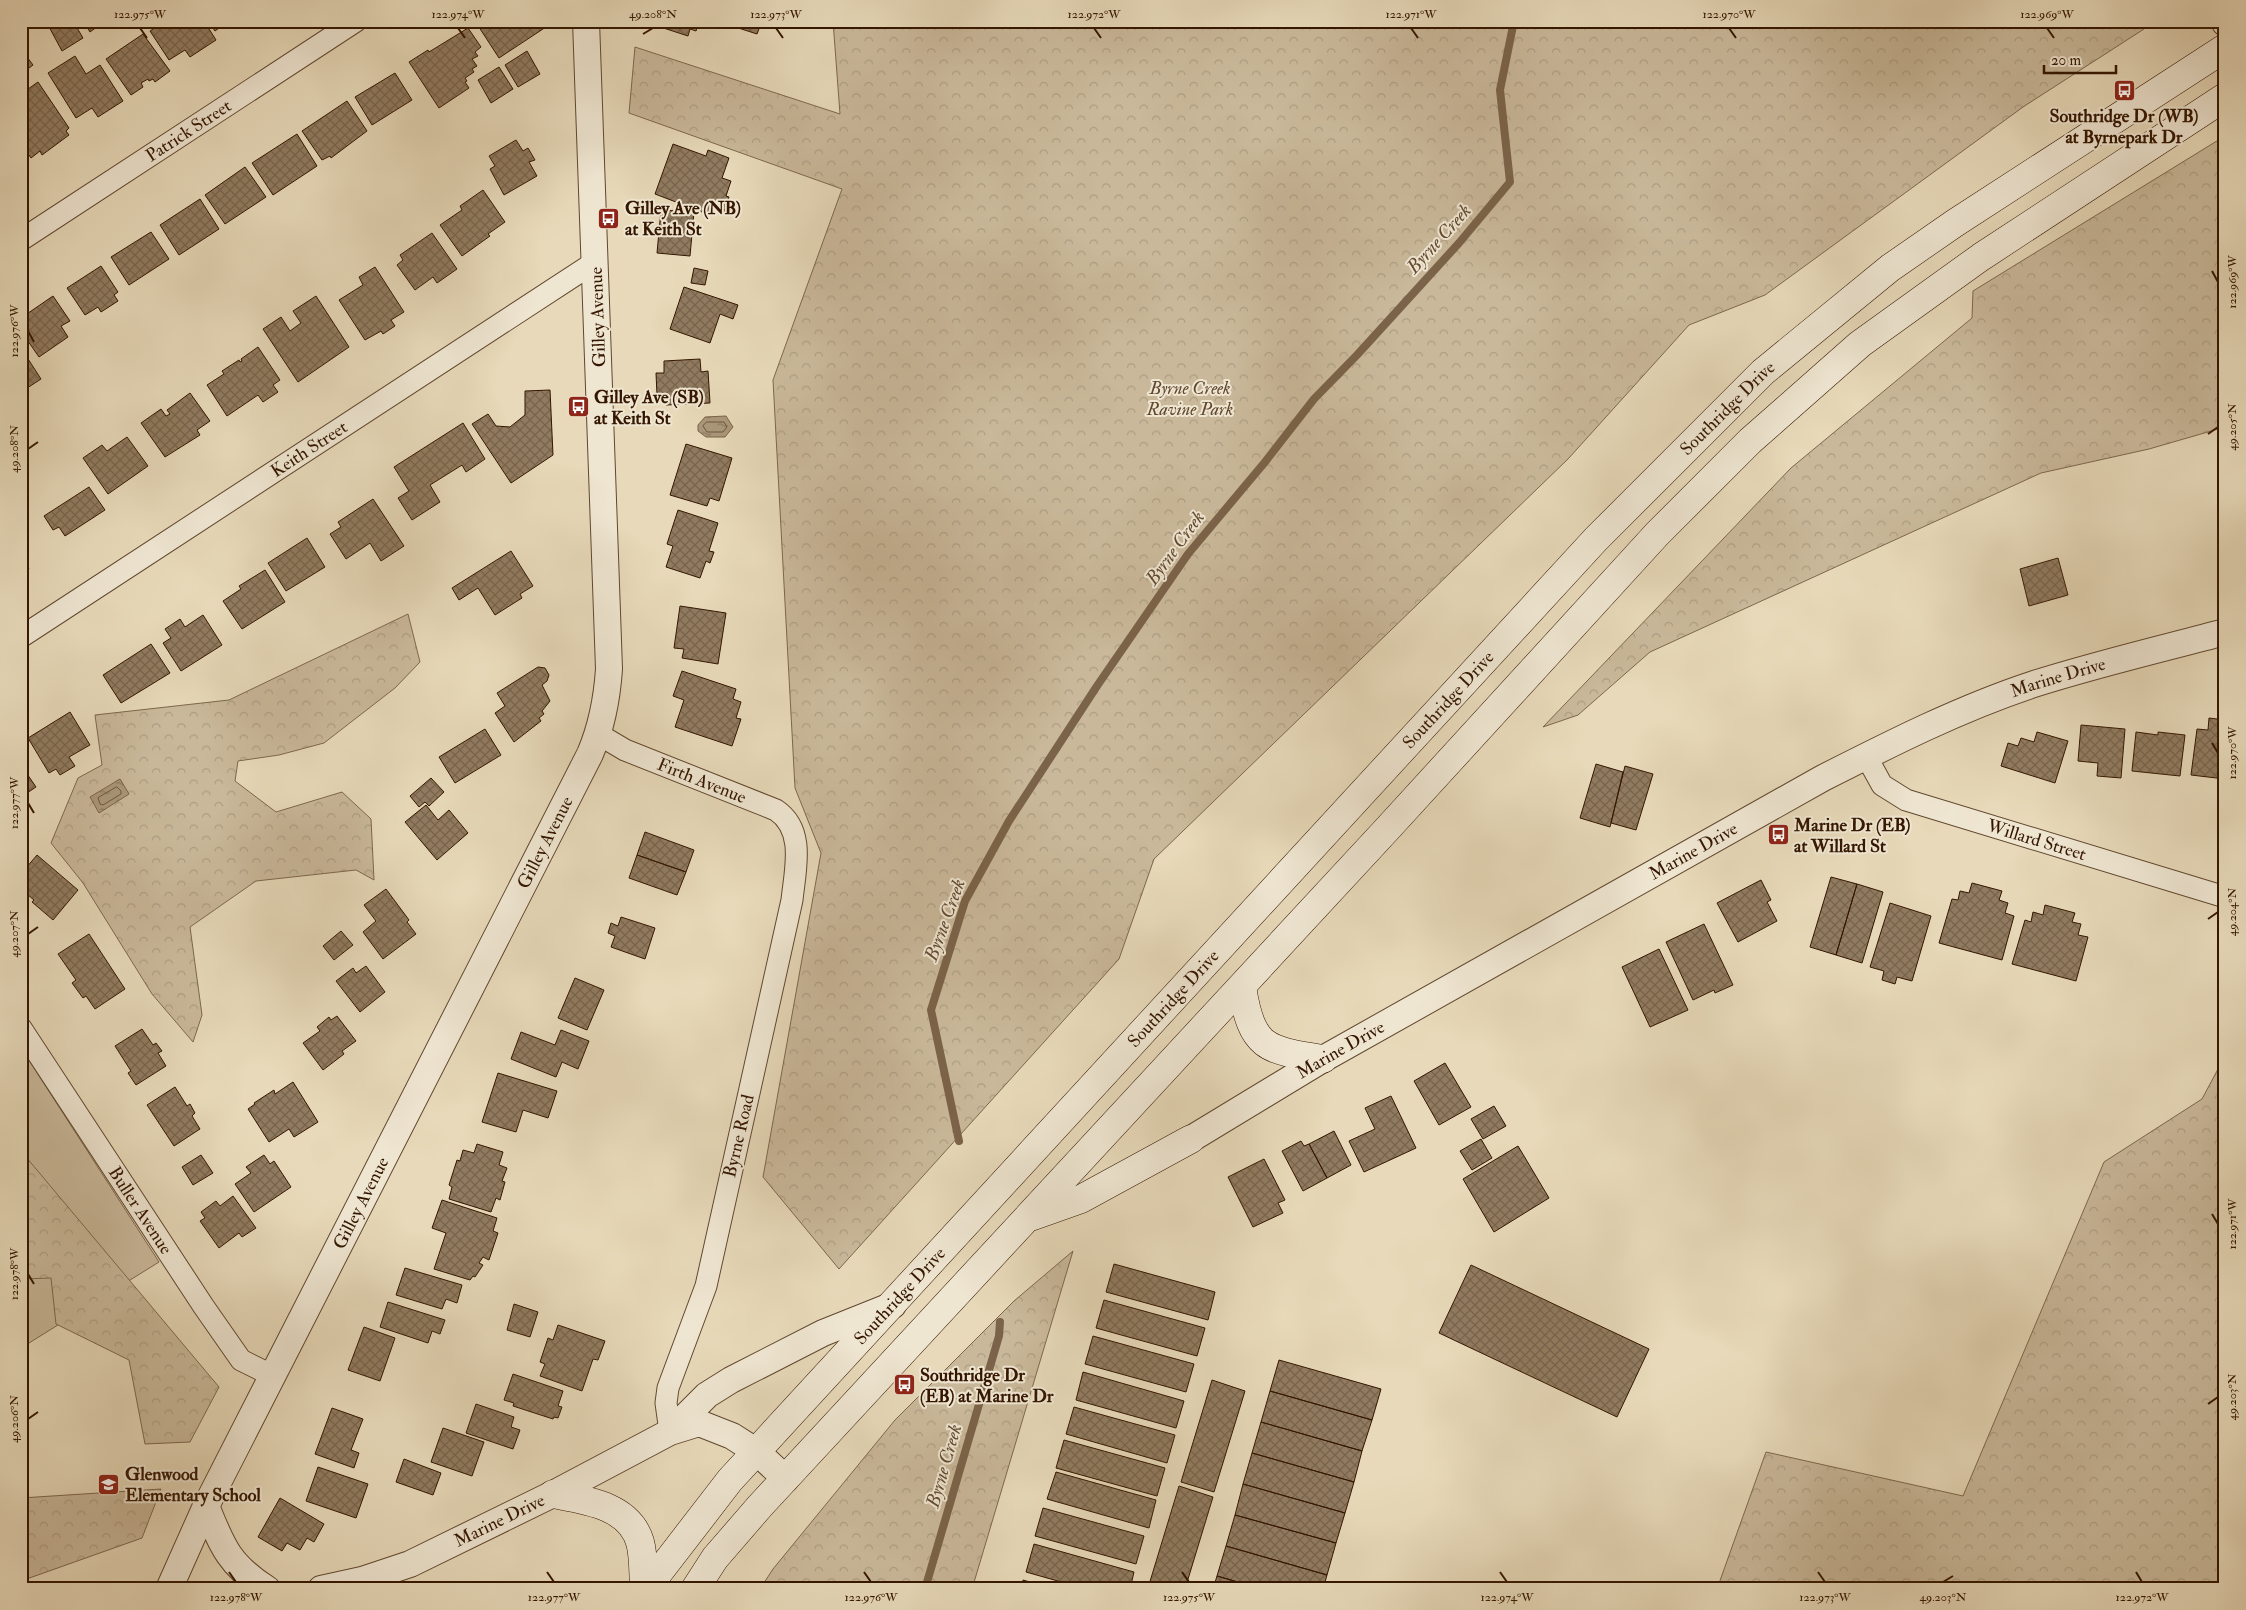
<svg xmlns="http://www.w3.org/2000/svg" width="2246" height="1610" font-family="'IM FELL Double Pica',serif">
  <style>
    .green { fill: #c9b89a; stroke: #7e674d }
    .forest { fill: url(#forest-crowns); stroke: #7e674d }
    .water { fill: url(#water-ripples); stroke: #7b6349 }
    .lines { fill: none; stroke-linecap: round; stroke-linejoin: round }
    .shore { stroke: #6f563d; stroke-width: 1 }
    .stream { stroke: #7b6349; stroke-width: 8 }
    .building { fill: url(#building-cross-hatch); stroke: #341600 }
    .minor-casing { stroke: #61472e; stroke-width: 23 }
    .tertiary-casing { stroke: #61472e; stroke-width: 28 }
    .secondary-casing { stroke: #341600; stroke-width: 29 }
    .minor { stroke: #efe6d2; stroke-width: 21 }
    .tertiary { stroke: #efe6d2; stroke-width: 26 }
    .secondary { stroke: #efe6d2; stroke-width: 28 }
    .ticks { fill: none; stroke: #341600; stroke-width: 2 }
    .labels { text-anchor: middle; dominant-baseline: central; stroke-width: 4; stroke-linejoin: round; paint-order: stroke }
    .poi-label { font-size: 18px; font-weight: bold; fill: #341600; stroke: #efe6d2; text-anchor: start }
    .street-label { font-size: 18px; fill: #341600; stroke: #efe6d2 }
    .park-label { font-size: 18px; font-style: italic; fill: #61472e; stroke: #efe6d2 }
    .water-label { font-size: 19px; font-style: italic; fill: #634a31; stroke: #efe6d2 }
    .neatline { fill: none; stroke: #341600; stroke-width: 2 }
    .ticks-label { font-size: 12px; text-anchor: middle; fill: #341600 }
  </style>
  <defs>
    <pattern id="forest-crowns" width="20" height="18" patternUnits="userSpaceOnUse" patternTransform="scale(1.25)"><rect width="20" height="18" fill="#c9b89a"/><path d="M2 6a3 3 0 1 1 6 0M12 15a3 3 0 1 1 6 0" fill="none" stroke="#ad9d83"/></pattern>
    <pattern id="water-ripples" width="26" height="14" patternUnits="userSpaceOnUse" patternTransform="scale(1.25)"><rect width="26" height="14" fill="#aa977a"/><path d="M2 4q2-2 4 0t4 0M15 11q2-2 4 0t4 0" fill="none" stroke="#8b7a62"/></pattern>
    <pattern id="building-cross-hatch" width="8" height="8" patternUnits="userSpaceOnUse" patternTransform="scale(1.25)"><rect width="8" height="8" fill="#917b60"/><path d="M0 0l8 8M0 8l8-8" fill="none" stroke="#77644d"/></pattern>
  </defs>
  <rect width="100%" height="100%" fill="#e7d9b9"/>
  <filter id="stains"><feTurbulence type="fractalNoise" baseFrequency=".004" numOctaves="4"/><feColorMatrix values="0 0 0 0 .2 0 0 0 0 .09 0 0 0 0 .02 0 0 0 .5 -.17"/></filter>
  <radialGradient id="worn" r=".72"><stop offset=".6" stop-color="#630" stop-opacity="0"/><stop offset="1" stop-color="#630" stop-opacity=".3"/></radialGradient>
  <path class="green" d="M21 1048 159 1262 21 1348Z"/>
  <path class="forest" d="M833 21H2145L2144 29 2023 107 1765 295 1689 325 1568 459 1154 859 1119 959 839 1269 763 1177 821 853 795 788 773 380 842 189 629 113 635 47 840 114Z
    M2225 136V427L2149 449 2041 473 1650 652 1578 715 1543 727 1791 468 1972 318 1973 291Z
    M408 614 420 662 395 688 324 743 279 755 238 761 235 781 276 812 342 792 371 819 374 880 356 870 256 881 190 927 202 1015 193 1042 152 994 83 883 51 843 78 778 102 765 95 715 229 700Z
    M2225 1056V1589H1717L1766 1452 1963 1496 2104 1162 2202 1099Z
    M21 1151 219 1387 190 1442 145 1444 129 1360 56 1324 51 1278 21 1279Z
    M1073 1251 972 1589H760L773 1569 895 1420 1014 1301Z
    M161 1489 142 1538 21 1581V1498Z"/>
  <path class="water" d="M726 416 733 427 725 437H706L698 431V425L705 417Z
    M120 779 129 794 99 813 90 797Z"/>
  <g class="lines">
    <path class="shore" d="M707 422H724L727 427 723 432H707L703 426Z
      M117 787 121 791V794L103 805 100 804 98 798Z"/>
    <path class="stream" d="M959 1141 931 1010 965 901 1009 821 1097 686 1188 554 1265 462 1314 399 1357 355 1459 243 1510 182 1500 90 1514 21
      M925 1589 999 1336 1000 1322"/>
  </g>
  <path class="building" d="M55 21H73L83 38 62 51 48 25Z
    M83 21H105L90 32Z
    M204 21 216 40 190 57 185 50 169 60 150 31 159 25 158 21Z
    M208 21H229L215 31Z
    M233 21H244L236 26Z
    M475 21H546V27L499 58Z
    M649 21H699L696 31 690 29 688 36 648 23Z
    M730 21H762L757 34 729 25Z
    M468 28 481 47 475 52 478 56 472 59 477 66 472 69 474 72 465 78 467 81 465 82 469 88 439 108 409 62 428 50 429 52Z
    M143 34 170 71 155 82 153 79 149 81 148 79 141 83 143 87 131 95 106 59Z
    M21 49 33 65 21 74Z
    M527 51 540 74 518 87 505 65Z
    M75 56 86 74 100 65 123 101 98 117 92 108 76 118 48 73Z
    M499 67 513 89 491 103 478 80Z
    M395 73 412 100 372 125 355 97Z
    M38 82 69 128 66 131 69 135 42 155 40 151 31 158 29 155 21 160V105L25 103 21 94Z
    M347 101 367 131 331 158 330 156 322 160 302 131Z
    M297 134 317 166 273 195 252 163Z
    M516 140 523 151 528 148 535 160 529 162 537 176 504 195 490 169 495 166 489 156Z
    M673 144 706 156 708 150 729 158 722 178 731 181 726 196 729 197 724 213 712 208 710 215 655 194Z
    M245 167 266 197 225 224 205 195Z
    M483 190 505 222 488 234 490 236 462 256 440 225 462 210 460 206Z
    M200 199 219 229 179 255 160 225Z
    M661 210 694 212 690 256 657 253Z
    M151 232 169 259 129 285 111 257Z
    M432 233 457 269 437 283 433 277 415 290 397 265 403 260 400 255Z
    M101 266 118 292 114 295 118 301 101 312 98 307 85 315 67 288Z
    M375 267 404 312 391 320 395 326 383 334 381 331 365 340 339 300 363 285 359 277Z
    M694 268 708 271 705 285 691 283Z
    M684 287 738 305 733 319 720 314 710 343 670 329Z
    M53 296 70 321 61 326 68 337 39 357 21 331V318Z
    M316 296 349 347 298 382 263 329 281 317 290 331 301 323 293 311Z
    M258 347 280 380 273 385 278 392 263 402 258 395 227 416 207 385 224 374 222 371 239 360 240 362 242 361 241 359Z
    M21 348 41 379 21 392Z
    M700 359 701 372 708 371 710 403 666 405V395H657L656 373H664V361Z
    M550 390 553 455 511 483 472 424 488 414 496 426 510 427 525 415V391Z
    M190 393 210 421 197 430 200 435 165 457 141 423 161 409 166 416 170 414 167 410Z
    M463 423 485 459 466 472 462 465 430 485 440 502 412 520 398 498 409 491 394 467Z
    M127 437 148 466 108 494 83 458 102 445 107 451Z
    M686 444 732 458 719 501 710 498 707 506 670 495Z
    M89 487 105 510 65 536 59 527 53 530 44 516Z
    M373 499 404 546 381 561 370 543 346 559 330 534 341 527 338 522Z
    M678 510 718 523 709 551 714 552 710 563 706 561 700 578 666 567 673 546 667 544Z
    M307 538 325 567 286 591 268 563Z
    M511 551 533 586 520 594 522 598 495 615 478 588 459 600 452 588Z
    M21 556 29 569 21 574Z
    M2058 558 2068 595 2029 606 2020 569Z
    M265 570 285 602 242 629 223 601 241 589 239 586Z
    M680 606 726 613 718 664 682 658 684 649 674 648Z
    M203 615 222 645 181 671 163 643 171 638 165 629 180 619 185 627Z
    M151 644 170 673 121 703 103 675Z
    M538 667 545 668 549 675 547 681 542 685 550 701 542 711 544 714 539 718 541 721 514 742 495 713 505 706 497 693Z
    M682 671 736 689 733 699 741 702 736 718 741 719 732 746 675 727 684 700 673 696Z
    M70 712 90 745 69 757 75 766 60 775 56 769 49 773 28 738Z
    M2209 718 2225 720V779L2191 775 2197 729 2208 730Z
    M2081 725 2125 729 2121 778 2097 776 2098 763 2078 761Z
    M485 729 501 755 455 783 439 757Z
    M2037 732 2068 741 2055 783 2001 766 2008 743 2018 746 2021 738 2034 742Z
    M2136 732 2158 735V732L2185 735 2180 776 2132 771Z
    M1596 764 1623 772 1610 827 1580 818Z
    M21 765 36 787 21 797Z
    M1625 766 1653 774 1636 830 1611 823Z
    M431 778 444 792 429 806 425 802 419 807 410 796Z
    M426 805 438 820 449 810 468 833 437 860 405 822Z
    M645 832 694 850 686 872 637 855Z
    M37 855 78 890 53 920 32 902 34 900 21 889V874Z
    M637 855 686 872 677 895 629 878Z
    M1831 877 1857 884 1836 955 1810 947Z
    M1761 880 1771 900 1767 902 1777 921 1738 942 1717 903Z
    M1972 883 2002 891 1999 900 2008 903 2005 913 2014 916 2002 960 1939 943 1952 899 1958 900 1960 891 1969 893Z
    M1857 884 1883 892 1862 963 1836 955Z
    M386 889 409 920 407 922 416 934 383 959 363 932 376 921 364 905Z
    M1890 903 1931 916 1912 981 1897 977 1895 984 1882 980 1884 971 1870 967Z
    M2045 905 2075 913 2072 922 2081 924 2078 935 2088 937 2076 981 2012 964 2025 920 2031 922 2033 912 2043 915Z
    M621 917 655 928 645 959 611 947 615 936 608 933 611 923 618 926Z
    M1704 924 1733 985 1715 993 1714 990 1693 1000 1666 942Z
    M341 931 353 945 334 960 323 946Z
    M89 934 125 989 95 1009 86 996 83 998 72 983 76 980 58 954Z
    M1659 949 1688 1010 1650 1027 1622 967Z
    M366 966 385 992 360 1012 336 981 353 968 356 973Z
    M575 978 604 990 587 1030 558 1018Z
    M337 1016 356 1041 342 1051 344 1054 323 1070 303 1043 320 1031 317 1027 329 1017 331 1020Z
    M142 1029 153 1045 156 1043 162 1051 158 1053 166 1066 136 1085 128 1073 131 1071 115 1046Z
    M561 1030 589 1041 578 1069 562 1062 556 1077 511 1059 521 1032 555 1045Z
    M1445 1063 1471 1107 1439 1125 1414 1081Z
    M498 1073 557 1091 548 1118 523 1110 516 1132 482 1122Z
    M293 1082 318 1122 294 1137 289 1129 269 1142 248 1109 255 1104 254 1103 274 1090 275 1094Z
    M175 1087 187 1106 190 1104 195 1113 192 1116 200 1129 174 1146 147 1105Z
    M1391 1096 1416 1148 1364 1172 1349 1141 1375 1129 1365 1108Z
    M1494 1106 1506 1126 1483 1139 1471 1119Z
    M1334 1131 1351 1165 1327 1178 1309 1144Z
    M1481 1139 1492 1158 1472 1170 1460 1151Z
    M1301 1141 1304 1146 1309 1144 1327 1178 1303 1191 1282 1151Z
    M477 1144 503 1152 499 1165 507 1168 502 1181 505 1182 500 1200 496 1198 491 1212 449 1199 452 1187 449 1185 457 1160 460 1161 463 1150 474 1153Z
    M1518 1146 1549 1198 1494 1232 1463 1179Z
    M201 1155 213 1173 193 1185 182 1167Z
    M264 1155 270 1164 274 1161 291 1187 254 1212 235 1184 251 1173 246 1167Z
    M1264 1159 1285 1200 1278 1203 1283 1213 1253 1227 1228 1177Z
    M233 1196 256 1228 242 1237 239 1233 219 1248 200 1221 205 1218 201 1212 216 1201 220 1206Z
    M442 1200 497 1218 493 1231 498 1233 489 1260 483 1257 479 1263 483 1265 475 1277 473 1276 470 1280 434 1269 446 1233 432 1228Z
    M1114 1264 1215 1292 1208 1320 1106 1292Z
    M1471 1265 1649 1349 1617 1417 1439 1333Z
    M405 1268 462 1285 457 1303 446 1299 442 1309 396 1295Z
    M1104 1300 1205 1328 1197 1356 1096 1328Z
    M388 1302 445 1320 440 1334 432 1331 428 1343 380 1327Z
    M514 1304 538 1312 530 1337 507 1330Z
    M558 1325 605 1341 598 1360 593 1359 582 1391 540 1376 545 1364 540 1362 548 1338 553 1340Z
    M364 1327 395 1338 380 1381 348 1370Z
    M1093 1336 1194 1364 1186 1392 1085 1364Z
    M1279 1360 1381 1389 1372 1420 1270 1391Z
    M1083 1372 1184 1401 1176 1428 1076 1400Z
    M513 1374 563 1391 558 1406 562 1407 558 1418 554 1417 553 1419 513 1406 514 1403 504 1400Z
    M1212 1380 1245 1391 1214 1492 1181 1482Z
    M1270 1391 1372 1420 1362 1451 1261 1422Z
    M476 1404 514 1417 511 1427 520 1430 513 1449 466 1433Z
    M1074 1407 1175 1435 1167 1463 1066 1434Z
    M332 1408 363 1419 351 1450 359 1453 354 1468 315 1454Z
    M1261 1422 1362 1451 1354 1482 1252 1453Z
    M443 1428 484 1442 472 1476 431 1462Z
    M1064 1440 1165 1468 1157 1496 1056 1468Z
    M1252 1453 1354 1482 1345 1513 1243 1484Z
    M404 1459 441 1473 433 1495 396 1482Z
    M318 1467 368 1484 356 1518 306 1501Z
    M1056 1472 1156 1500 1149 1528 1047 1499Z
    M1243 1484 1345 1513 1336 1543 1235 1515Z
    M1179 1486 1213 1497 1185 1589H1151L1148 1588Z
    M280 1498 324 1524 314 1542 307 1538 300 1550 287 1543 282 1551 258 1537Z
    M1043 1508 1144 1536 1136 1564 1035 1536Z
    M1235 1515 1336 1543 1327 1575 1226 1546Z
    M1034 1544 1134 1572 1130 1589H1086L1026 1572Z
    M1226 1546 1327 1575 1323 1589H1262L1217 1576Z
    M1217 1576 1262 1589H1213Z
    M1023 1580 1054 1589H1021Z"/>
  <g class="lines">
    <defs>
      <g id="minor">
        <path id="s1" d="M21 240 356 21"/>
        <path id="s2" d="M21 637 595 262"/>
        <path id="s3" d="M598 734 625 750 776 810C806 830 795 870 792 900L706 1286 668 1388 666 1403 670 1432"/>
        <path id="s4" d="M1866 756 1882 785 1906 800 2225 897"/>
        <path id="s5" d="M21 1028 204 1307 241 1360 273 1376"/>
      </g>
      <g id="tertiary">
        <path d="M2224 21 2225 23"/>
        <path id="s6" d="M1191 1139 1323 1059 1823 778C1892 743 1961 708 2034 684 2097 664 2161 649 2225 632"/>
        <path d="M672 1430 707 1395 731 1380 823 1333 893 1305"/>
        <path d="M206 1506C222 1546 229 1565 267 1589"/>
        <path id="s7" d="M169 1589 206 1506 590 754C602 726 607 699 609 669L586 21"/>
        <path id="s8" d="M321 1589 362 1580 410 1564 553 1494 670 1432 699 1423 732 1436 757 1452 786 1479"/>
      </g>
      <g id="secondary">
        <path d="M1242 987C1252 1048 1265 1050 1323 1059"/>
        <path d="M1033 1216 1081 1199 1191 1139"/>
        <path d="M553 1494C585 1500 629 1505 640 1542 644 1556 643 1574 644 1589"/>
        <path id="s9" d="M646 1589 730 1480 1596 539 1763 372 1890 268 1955 223 2225 48"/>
        <path d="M695 1589 715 1558 760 1506 1389 827 1657 534 1750 441 1860 344 1981 257 2225 97"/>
      </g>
    </defs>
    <use href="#minor" class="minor-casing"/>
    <use href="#tertiary" class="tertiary-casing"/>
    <use href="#secondary" class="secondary-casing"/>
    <use href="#minor" class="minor"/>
    <use href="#tertiary" class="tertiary"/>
    <use href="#secondary" class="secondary"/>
  </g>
  <path class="ticks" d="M140 28 147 38M458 28 465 38M776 28 783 38M1094 28 1101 38M1411 28 1418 38M1729 28 1736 38M2047 28 2054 38M643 34 653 28M2212 271 2218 282M28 331 34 342M2208 434 2218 427M28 449 38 442M2212 743 2218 753M28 803 34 813M2208 919 2218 912M28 934 38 927M2212 1214 2218 1224M28 1274 34 1284M2208 1404 2218 1397M28 1419 38 1412M229 1572 236 1582M547 1572 554 1582M864 1572 871 1582M1182 1572 1189 1582M1500 1572 1507 1582M1818 1572 1825 1582M2136 1572 2142 1582M1943 1582 1953 1576"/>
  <defs>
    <symbol id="bus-square" viewBox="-11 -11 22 22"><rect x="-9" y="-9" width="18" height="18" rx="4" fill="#8f2418" stroke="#efe6d2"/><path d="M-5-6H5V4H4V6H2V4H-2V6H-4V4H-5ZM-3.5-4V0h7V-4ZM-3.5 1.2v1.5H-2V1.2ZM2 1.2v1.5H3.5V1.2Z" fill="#fff"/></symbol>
    <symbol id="school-square" viewBox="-11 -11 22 22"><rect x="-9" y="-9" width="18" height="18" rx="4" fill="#8f2418" stroke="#efe6d2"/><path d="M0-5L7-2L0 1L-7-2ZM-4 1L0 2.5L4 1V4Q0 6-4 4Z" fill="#fff"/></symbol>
  </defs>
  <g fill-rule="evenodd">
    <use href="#bus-square" x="2112" y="78" width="25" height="25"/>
    <use href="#bus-square" x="596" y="206" width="25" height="25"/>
    <use href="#bus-square" x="566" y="394" width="25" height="25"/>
    <use href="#bus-square" x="1766" y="822" width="25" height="25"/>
    <use href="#bus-square" x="892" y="1372" width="25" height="25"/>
    <use href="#school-square" x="96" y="1472" width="25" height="25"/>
  </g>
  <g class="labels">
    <g class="poi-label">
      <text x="2124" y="116" text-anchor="middle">Southridge Dr (WB)<tspan x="2124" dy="21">at Byrnepark Dr</tspan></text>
      <text x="625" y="208">Gilley Ave (NB)<tspan x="625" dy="21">at Keith St</tspan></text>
      <text x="594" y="397">Gilley Ave (SB)<tspan x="594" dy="21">at Keith St</tspan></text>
      <text x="1794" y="825">Marine Dr (EB)<tspan x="1794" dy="21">at Willard St</tspan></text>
      <text x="920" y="1375">Southridge Dr<tspan x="920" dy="21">(EB) at Marine Dr</tspan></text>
      <text x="125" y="1474">Glenwood<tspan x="125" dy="21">Elementary School</tspan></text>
    </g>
    <g class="street-label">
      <text stroke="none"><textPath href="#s1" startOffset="200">Patrick Street</textPath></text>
      <text transform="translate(598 317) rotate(-92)">Gilley Avenue</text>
      <text stroke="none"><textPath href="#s9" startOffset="1602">Southridge Drive</textPath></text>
      <text stroke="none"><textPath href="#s2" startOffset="344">Keith Street</textPath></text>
      <text stroke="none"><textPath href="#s6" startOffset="984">Marine Drive</textPath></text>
      <text stroke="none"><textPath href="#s9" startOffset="1198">Southridge Drive</textPath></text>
      <text stroke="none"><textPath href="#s3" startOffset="114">Firth Avenue</textPath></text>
      <text stroke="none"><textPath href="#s4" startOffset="198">Willard Street</textPath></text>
      <text stroke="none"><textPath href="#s7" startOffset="836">Gilley Avenue</textPath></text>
      <text stroke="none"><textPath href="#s6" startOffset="579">Marine Drive</textPath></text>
      <text stroke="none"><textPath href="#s9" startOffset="792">Southridge Drive</textPath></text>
      <text stroke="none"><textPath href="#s6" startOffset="174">Marine Drive</textPath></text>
      <text transform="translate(739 1136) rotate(-77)">Byrne Road</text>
      <text stroke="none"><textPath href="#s7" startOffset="431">Gilley Avenue</textPath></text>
      <text stroke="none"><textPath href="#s5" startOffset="218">Buller Avenue</textPath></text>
      <text stroke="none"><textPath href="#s9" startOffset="388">Southridge Drive</textPath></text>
      <text stroke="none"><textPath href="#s8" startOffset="192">Marine Drive</textPath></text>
    </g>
    <g class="park-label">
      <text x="1190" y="388">Byrne Creek<tspan x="1190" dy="21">Ravine Park</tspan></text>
    </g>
    <g class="water-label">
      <text transform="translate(1439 239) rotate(-48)">Byrne Creek</text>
      <text transform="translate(1175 548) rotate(-54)">Byrne Creek</text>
      <text transform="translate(945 920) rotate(-70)">Byrne Creek</text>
      <text transform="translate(944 1466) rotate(-74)">Byrne Creek</text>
    </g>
  </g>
  <rect width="2246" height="1610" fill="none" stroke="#e7d9b9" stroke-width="55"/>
  <path d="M2044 65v8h72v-8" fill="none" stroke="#341600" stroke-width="2.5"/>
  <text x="2051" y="65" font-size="15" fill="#341600" stroke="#efe6d2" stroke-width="4" paint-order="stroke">20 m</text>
  <rect x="28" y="28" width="2190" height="1554" class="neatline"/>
  <g class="ticks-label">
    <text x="140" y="18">122.975°W</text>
    <text x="458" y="18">122.974°W</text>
    <text x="653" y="18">49.208°N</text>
    <text x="776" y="18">122.973°W</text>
    <text x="1094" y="18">122.972°W</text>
    <text x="1411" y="18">122.971°W</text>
    <text x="1729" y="18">122.970°W</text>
    <text x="2047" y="18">122.969°W</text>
    <text transform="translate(2232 282) rotate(-90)" y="4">122.969°W</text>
    <text transform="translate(14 331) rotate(-90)" y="4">122.976°W</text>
    <text transform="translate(2232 427) rotate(-90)" y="4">49.205°N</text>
    <text transform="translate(14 449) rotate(-90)" y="4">49.208°N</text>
    <text transform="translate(2232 753) rotate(-90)" y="4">122.970°W</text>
    <text transform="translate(14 803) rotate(-90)" y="4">122.977°W</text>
    <text transform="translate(2232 912) rotate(-90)" y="4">49.204°N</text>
    <text transform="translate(14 934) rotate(-90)" y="4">49.207°N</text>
    <text transform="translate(2232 1224) rotate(-90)" y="4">122.971°W</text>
    <text transform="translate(14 1274) rotate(-90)" y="4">122.978°W</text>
    <text transform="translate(2232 1397) rotate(-90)" y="4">49.203°N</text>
    <text transform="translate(14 1419) rotate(-90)" y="4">49.206°N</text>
    <text x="236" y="1601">122.978°W</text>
    <text x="554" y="1601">122.977°W</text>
    <text x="871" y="1601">122.976°W</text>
    <text x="1189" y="1601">122.975°W</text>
    <text x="1507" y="1601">122.974°W</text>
    <text x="1825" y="1601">122.973°W</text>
    <text x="1943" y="1601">49.203°N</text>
    <text x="2142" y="1601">122.972°W</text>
  </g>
  <rect width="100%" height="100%" filter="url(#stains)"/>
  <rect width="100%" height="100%" fill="url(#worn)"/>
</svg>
